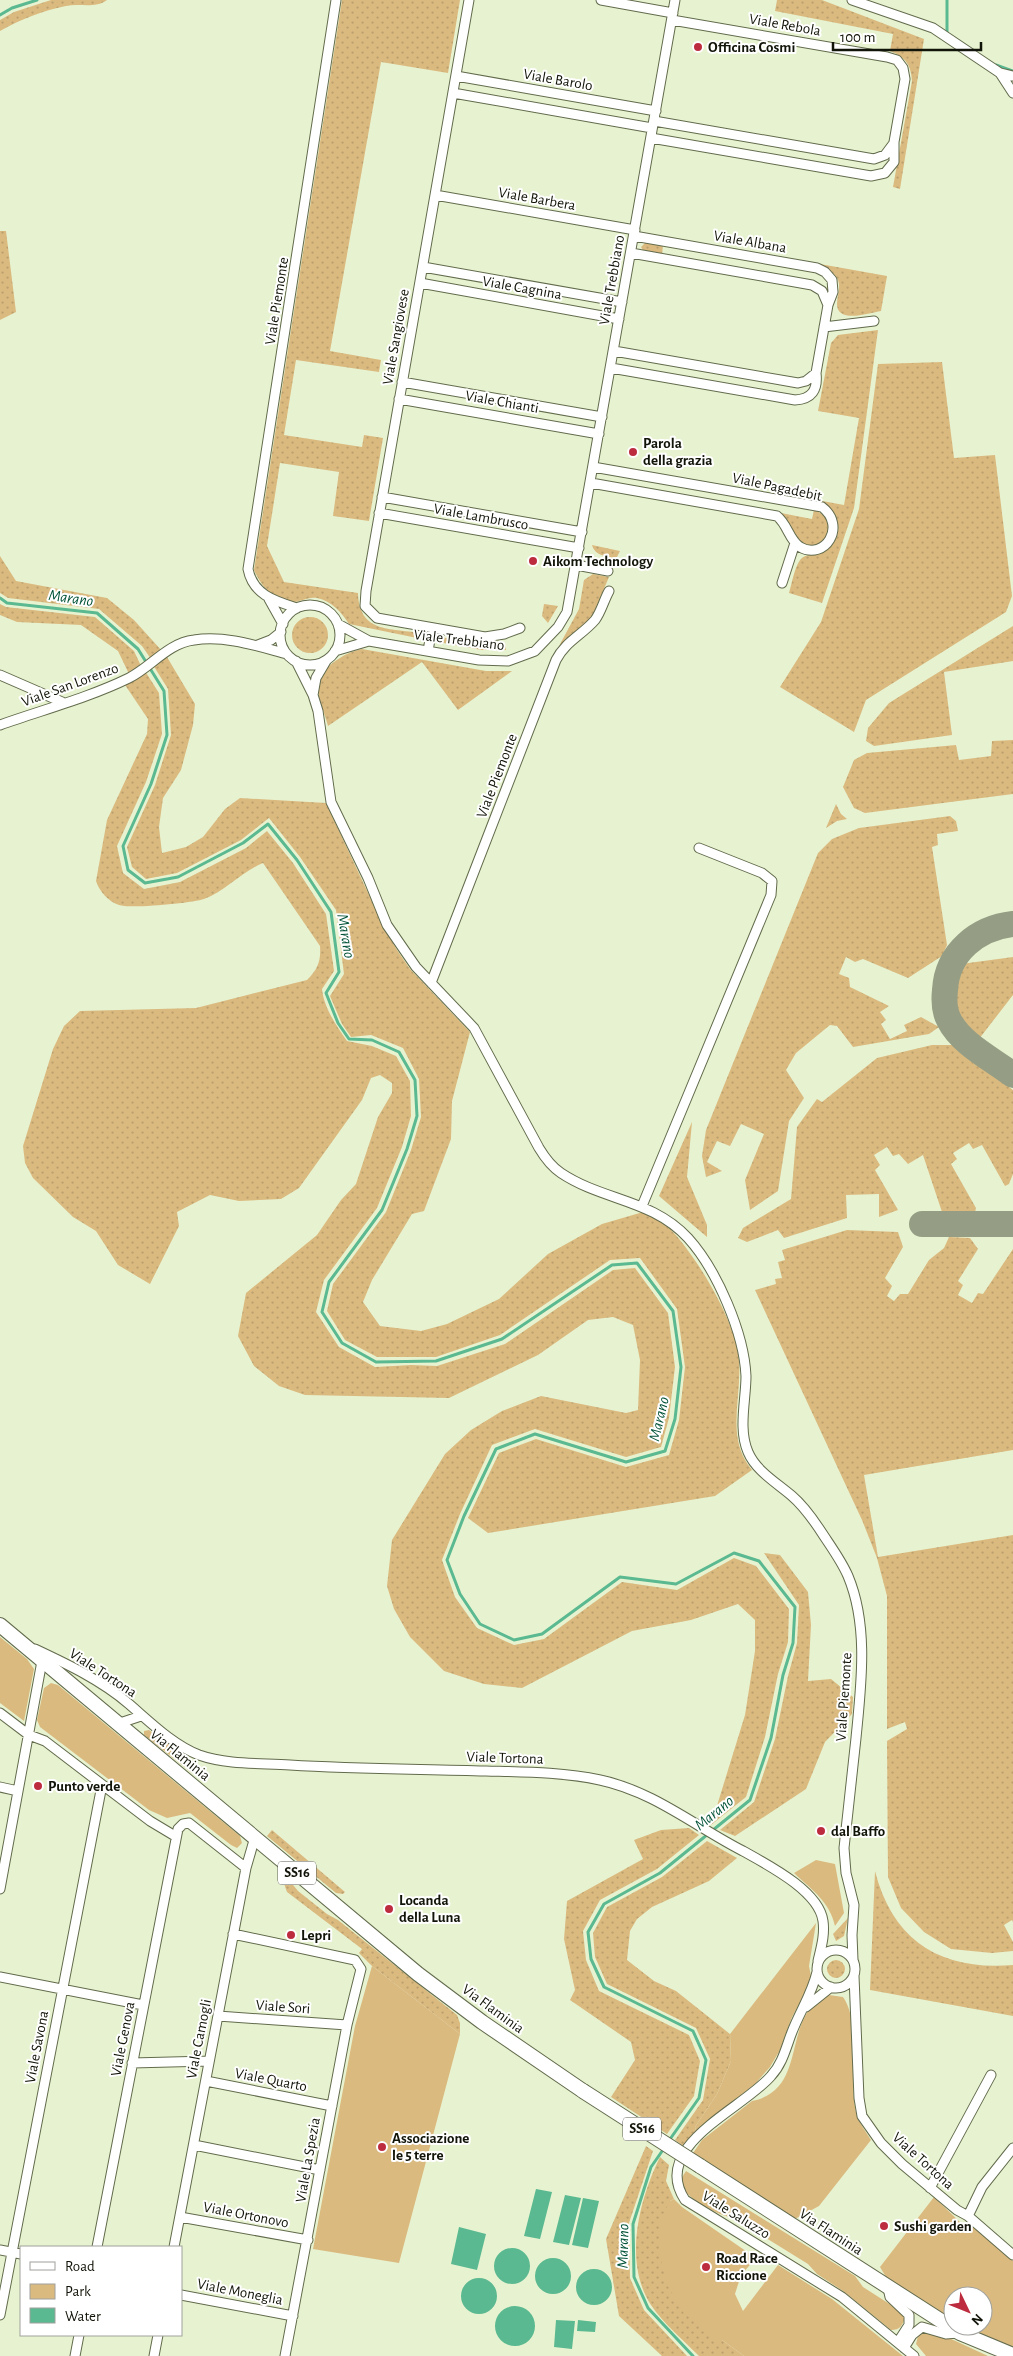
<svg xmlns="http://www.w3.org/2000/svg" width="1013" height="2356" font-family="'Alegreya Sans',sans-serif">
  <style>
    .grass { fill: url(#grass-dots) }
    .park { fill: #dbba80 }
    .water { fill: #5ab990 }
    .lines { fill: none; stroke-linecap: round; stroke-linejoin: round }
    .stream { stroke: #5ab990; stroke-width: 3 }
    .taxiway { stroke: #959e84; stroke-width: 26 }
    .street-casing { stroke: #626b4c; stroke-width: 11 }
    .primary-casing { stroke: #626b4c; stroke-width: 16 }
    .street { stroke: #fff; stroke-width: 9 }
    .primary { stroke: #fff; stroke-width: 14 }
    .primary-bridge-casing { stroke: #626b4c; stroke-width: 16; stroke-linecap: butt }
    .primary-bridge { stroke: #fff; stroke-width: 14 }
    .poi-dot { fill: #bc2c3e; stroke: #fff; stroke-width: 2 }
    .labels { text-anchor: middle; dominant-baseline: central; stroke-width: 4; stroke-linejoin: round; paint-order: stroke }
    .shield { fill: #fff; stroke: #585a52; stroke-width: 1 }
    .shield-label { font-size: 14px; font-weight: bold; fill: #111408 }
    .street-label { font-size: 15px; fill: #111408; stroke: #fff }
    .poi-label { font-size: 15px; font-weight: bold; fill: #111408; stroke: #fff; text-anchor: start }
    .water-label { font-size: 16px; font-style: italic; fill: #045439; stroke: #fff }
  </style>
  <defs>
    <pattern id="grass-dots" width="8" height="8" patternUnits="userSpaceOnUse" patternTransform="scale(1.25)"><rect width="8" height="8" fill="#dbba80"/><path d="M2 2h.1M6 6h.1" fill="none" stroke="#bb9f6d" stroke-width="1.8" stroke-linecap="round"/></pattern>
  </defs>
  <rect width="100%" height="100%" fill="#e7f3d0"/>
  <path class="grass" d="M51 0H107C95 9 80 3 66 6 42 11 21 19 0 31V20L14 12Z
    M342 0H460L448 73 381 62 330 351 381 360 379 372 296 360 284 435 362 447 364 435 383 438 369 521 333 516 339 472 280 463 267 546 284 582 358 593C359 633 390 628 420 633L423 635 422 639 349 624C341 612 332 601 317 598 308 596 299 603 290 602 273 601 260 584 254 570Z
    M777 0H822L924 39 900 189 893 187 912 81C911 64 905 57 890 51L893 34 775 11Z
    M0 231H6L16 312 0 320Z
    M646 242 663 245 662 255 644 252 641 247Z
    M820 264 887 276 881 311C869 313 837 324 837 304 837 296 841 288 838 280 835 273 826 268 820 264Z
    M878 330 854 508 822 603 789 593C792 583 794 569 800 560 806 552 822 556 831 546 846 529 836 507 817 500L844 505 859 418 818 411 831 343 838 335Z
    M942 362 954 458 995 455 1012 596 1006 612 866 700 854 732 780 687 821 622 859 509 878 364Z
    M814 510C843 520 824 556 801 542 793 537 789 521 781 513L812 519Z
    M592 545 620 551 616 559C606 556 595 556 592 545Z
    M0 556 16 581 107 598 134 620 162 651 151 659 142 646 99 609 8 598 0 593Z
    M593 574 609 577 592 617 584 628 559 646 579 609 584 580Z
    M0 604 6 607 95 617 134 651 141 666 129 674 118 651 81 625 17 622 0 615Z
    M544 604 558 606 548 623 542 616Z
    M292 635a18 18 0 1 1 36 0a18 18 0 1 1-36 0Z
    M1013 626V661L944 672 952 735 874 746 866 741 868 728 889 703Z
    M440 637 484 644 505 643 506 650H482L438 642 436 639Z
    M362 649 486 671H512L458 710 422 662 328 726C325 714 318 700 318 688 317 669 345 652 362 649Z
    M167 657 195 704 193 725 181 770 163 798 159 827 162 853 186 847 203 837 225 809 240 798 326 803 384 927 397 950 410 969 470 1032 452 1101 451 1139 424 1211 412 1214 372 1280 363 1302 380 1326 421 1331 447 1324 499 1299 548 1254 602 1224 643 1212C654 1218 665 1223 674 1233 699 1261 736 1322 739 1360 742 1399 725 1438 752 1470L715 1496 488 1533 468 1518 499 1453 536 1439 626 1467 669 1455 679 1420 685 1367 677 1309 640 1258 610 1260 500 1335 436 1357H377L345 1340 327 1311 333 1284 386 1212 411 1150 421 1117 419 1079 403 1048 371 1035 351 1037 342 1024 330 996 344 974 336 910 300 857 269 818 241 840 177 873 146 879 132 867 127 847 155 785 171 735 168 689 153 665Z
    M145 671 159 693 162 734 146 782 117 846 123 873 144 889 180 882 246 848 267 831 293 863 326 914 334 971 322 989C324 1008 336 1025 347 1041L372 1046 396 1056 410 1081 411 1116 402 1147 377 1208 324 1280 316 1312 339 1347 375 1367 411 1365 437 1366 505 1344 613 1270 635 1268 668 1313 675 1367 669 1418 661 1447 626 1457 535 1429 492 1445 460 1514 442 1560 455 1597 477 1628 514 1645 544 1639 622 1582 677 1590 734 1558 756 1566 789 1609 788 1642 778 1674 765 1737 746 1797 711 1825 745 1715 755 1651V1620L738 1604 691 1620 632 1631 522 1688 484 1684 444 1671 410 1637 394 1609 387 1586 392 1540 445 1454 471 1430 502 1411 541 1396 626 1413 638 1410 640 1360 633 1325 613 1317 588 1320 538 1355 449 1398 305 1395 279 1386 254 1366 238 1336 246 1293 317 1235 341 1200 356 1184 378 1117 392 1093V1083L380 1075 371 1078 362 1100 299 1188 281 1199 239 1201 210 1195 177 1212 179 1226 150 1284 118 1265 96 1231 73 1217 33 1178 25 1163 23 1146 53 1049 64 1026 80 1011 196 1008 307 980C318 969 321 961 320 946L263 863C241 872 226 891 204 899 193 903 130 909 119 905 109 902 99 891 96 881L107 820 147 734 148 719 125 685Z
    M1013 740V794L865 813 854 808 843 787 854 760 867 753 956 745 959 760 991 756 992 741Z
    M836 804 841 814 847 819 837 821 826 828Z
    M950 816 956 821 958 831 937 834 938 845 932 847 947 945 942 956 908 978 863 959 855 962 846 957 839 974 849 978 850 987 889 1006 880 1012 886 1020 881 1024 890 1039 907 1031 904 1025 921 1017 939 1027 929 1034 853 1047 837 1026 830 1025 796 1053 786 1070 804 1098 789 1121 778 1191 750 1210 745 1180 764 1134 741 1124 730 1146 717 1141 707 1162 722 1171 706 1177 702 1156 706 1130 818 853 832 839 859 828Z
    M1013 957V995L979 1039 962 1026 954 1003 961 964Z
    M932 1045H952L1013 1090V1174L1009 1184 1005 1186 982 1145 973 1149 969 1143 953 1153 957 1159 951 1164 976 1208 974 1217 944 1218 923 1155 908 1164 899 1154 893 1156 887 1147 874 1155 880 1165 875 1170 898 1210 879 1217V1194L846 1195 847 1218 784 1238 778 1230 747 1242 738 1238 743 1228 791 1199 797 1127 817 1099 822 1102 877 1058Z
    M692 1122 687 1177 707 1225V1237L659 1196Z
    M847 1230 898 1232 903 1247 885 1278 892 1286 887 1296 894 1301 900 1294H908L929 1260 944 1248 949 1237 970 1238 978 1249 958 1281 963 1285 958 1295 972 1303 978 1293 983 1294 1013 1249V1450L864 1475 878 1557 1013 1535V1922L1012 1920 1004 1925 1013 1942V1951L992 1953 951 1949 924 1932 901 1908 888 1877 887 1741 907 1729 905 1722 887 1729V1596L877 1558 862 1520 755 1290 776 1284 775 1279 782 1278 778 1262 785 1260 782 1250Z
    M764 1553 780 1555 808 1592 811 1625 808 1681 831 1679 853 1697 852 1714 825 1742 806 1789 735 1836 720 1830 754 1802 775 1739 788 1676 797 1643 799 1605Z
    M149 1730 187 1758 196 1762 192 1773 144 1735V1731Z
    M689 1828 699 1835 657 1869 600 1900 583 1931 586 1960 599 1991 689 2035 700 2061 694 2096 667 2134 611 2097 635 2060 631 2042 570 2000 575 1990 564 1939 567 1901 643 1859 634 1840 661 1830Z
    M272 1830 345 1892 343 1894 336 1893 267 1836Z
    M707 1841 737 1858 709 1881 652 1907 637 1919 630 1931 627 1960 654 1981 676 1991 730 2034 731 2061 717 2094 695 2127 696 2131 683 2146 675 2140 703 2100 710 2059 696 2028 607 1984 595 1957 593 1933 607 1907 662 1877Z
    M875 1871C893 1942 942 1971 1013 1965V2016L870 1990Z
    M285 1875 298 1891 327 1914 338 1920 457 2015 460 2023V2034L372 1966 359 1953 362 1949 287 1892 282 1878Z
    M848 1918 844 1936 836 1941 833 1934Z
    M827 1969a9 9 0 1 1 18 0a9 9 0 1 1-18 0Z
    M646 2146 653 2151 629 2223 630 2278 644 2310 687 2356H662L619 2316 606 2239Z
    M660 2157 669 2165 666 2181 674 2199 670 2201 722 2340 744 2356H699C684 2341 662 2322 651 2305 623 2262 639 2200 660 2157Z"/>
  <path class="park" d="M0 1637 27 1659 34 1669 24 1721 0 1703Z
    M51 1683 58 1685 240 1836 242 1843 237 1848 231 1845 190 1813 167 1818 149 1810 40 1727 37 1720 44 1688Z
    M816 1860 835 1864 844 1913 835 1926C830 1902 812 1890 794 1873Z
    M816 1923 809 1966 812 1981 792 2017 780 2050 770 2067 755 2084 696 2131 695 2127 717 2094 731 2061 730 2034Z
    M372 1966 460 2034 399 2263 313 2249 355 2026Z
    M829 1995 843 1997C862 2023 847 2083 857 2116 860 2124 866 2132 871 2140L819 2206 795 2219 693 2153 702 2140 752 2101C811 2089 779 2014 829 1995Z
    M686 2171 855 2276 863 2287 902 2312 905 2318C902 2326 900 2330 891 2330L843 2291 817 2274 808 2264 734 2218C721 2217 681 2197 681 2182 681 2178 684 2174 686 2171Z
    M934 2197 964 2226H973L1013 2261V2348L963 2326H983V2296H953V2320L892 2281 886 2277 880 2267Z
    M674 2199 682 2207 756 2258 741 2275 735 2294 743 2311 778 2265 832 2299 903 2356H744L722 2340H716L683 2312 666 2283 660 2253 659 2224 670 2201Z
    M924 2331H934L988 2356H926L916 2344 918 2336Z"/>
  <path class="water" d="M536 2189 552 2192 540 2239 524 2236Z
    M565 2195 581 2198 569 2245 553 2242Z
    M583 2198 599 2201 588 2248 572 2245Z
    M459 2227 486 2234 477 2270 451 2264Z
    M494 2266a18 18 0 1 1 36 0a18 18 0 1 1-36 0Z
    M535 2276a18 18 0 1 1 36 0a18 18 0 1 1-36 0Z
    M576 2287a18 18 0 1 1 36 0a18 18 0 1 1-36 0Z
    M461 2296a18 18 0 1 1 36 0a18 18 0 1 1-36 0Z
    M495 2326a20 20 0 1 1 40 0a20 20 0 1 1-40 0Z
    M556 2320 575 2321 572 2349 554 2347Z
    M578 2320 596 2322 595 2332 577 2331Z"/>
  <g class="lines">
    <path class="stream" d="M0 15 12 8 37 0
      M947 34V0
      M996 65 1013 71
      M0 598 7 603 97 613 138 649 164 691 167 735 151 784 123 846 128 870 145 883 178 877 243 843 268 824 297 860 331 912 339 972 326 993 338 1023 349 1039 372 1040 399 1052 415 1080 417 1116 407 1149 382 1210 329 1282 322 1312 342 1343 376 1362 436 1361 502 1339 612 1265 637 1263 673 1311 681 1367 675 1419 665 1451 626 1462 535 1434 496 1449 464 1516 447 1560 460 1594 480 1624 514 1640 542 1634 620 1577 676 1584 734 1553 759 1561 795 1607 793 1643 783 1675 771 1738 750 1800 660 1873 604 1904 588 1932 591 1959 604 1987 693 2031 706 2060 699 2098 668 2142
      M665 2147 651 2167 633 2224 634 2277 648 2308 693 2356"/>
    <path class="taxiway" d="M1013 924C978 928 947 952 945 990 944 999 944 1011 949 1020 961 1044 992 1059 1013 1075
      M922 1224H1013"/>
    <defs>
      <path id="street" d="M469 0 366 591 365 606 377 618 485 637 504 634 520 628
        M601 0 673 13
        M852 0 933 28 1000 73 1013 93
        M1000 73 1013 76
        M456 76 656 111
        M453 93 652 128
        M654 121 874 159 885 155 894 143
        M651 138 871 176 885 173 894 162V142L905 79 903 68 897 60 887 57 672 20
        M435 195 635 230
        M631 253 812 285 822 291 828 305
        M423 267 622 302
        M420 283 619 319
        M824 327 874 321
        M614 351 798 383 806 381 816 373
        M611 368 795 400C812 399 818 390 816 373L828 305 833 292 832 280 825 272 817 268 634 236
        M402 382 602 417
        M399 399 599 434
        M591 483 777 516C788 525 789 540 800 547 825 561 847 526 822 507L593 467
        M382 497 582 532
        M379 513 579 548
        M576 565 608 571
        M782 583 795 543
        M269 599 283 624
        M280 635a30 30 0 1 1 60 0a30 30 0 1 1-60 0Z
        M297 608C275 601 253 595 248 569L336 0
        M338 624 369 641 479 660 508 661 535 651 558 627 567 612 675 0
        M258 645 271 640 281 632
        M335 651 369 641
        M428 651 432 628
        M296 661 313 695 318 711 331 802 368 878 387 925 416 967 474 1028 539 1148C545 1158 552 1167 561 1173 603 1201 652 1199 688 1238 717 1270 744 1333 746 1376 746 1400 738 1429 748 1452 756 1471 777 1483 792 1496 805 1507 815 1522 824 1536 832 1548 842 1562 848 1576 869 1626 861 1686 856 1738 852 1775 848 1811 844 1848L846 1873 854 1905 852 1935 853 1960
        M0 675 62 702
        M313 695 316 678 326 661
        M0 725C42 710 88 698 129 678 151 667 168 643 194 640 225 635 257 646 287 654
        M431 983 556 660C565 642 582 635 595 620 601 612 604 600 609 591
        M642 1206 771 895 772 881 762 873 699 848
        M35 1649C67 1664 101 1680 129 1704 150 1722 173 1745 199 1755 227 1765 261 1763 290 1765 355 1769 421 1769 486 1771 524 1772 563 1772 600 1780 653 1791 696 1827 743 1851 768 1865 819 1891 823 1921 825 1935 821 1948 818 1961
        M0 1713 29 1735 45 1741 150 1821 175 1836
        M117 1724 141 1716
        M0 1787 18 1791
        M0 1889 42 1661
        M233 1934 355 1960 361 1969 347 2025 285 2356
        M817 1969a19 19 0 1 1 38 0a19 19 0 1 1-38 0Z
        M817 1972C812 1994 800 2011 792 2032 786 2047 783 2063 771 2076 743 2109 649 2146 685 2200L842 2297 914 2356
        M854 1976 859 2098 862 2116 881 2143 902 2164 957 2210 968 2216 1013 2255
        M0 1977 143 2005
        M806 2007 831 1987
        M218 2016 347 2025
        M132 2063 209 2061
        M206 2081 332 2106
        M194 2145 320 2170
        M930 2188 991 2075
        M968 2216 982 2187 1013 2148
        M180 2217 308 2240
        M97 2247 178 1829 183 1824 189 1823 246 1868
        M174 2247 246 1868 255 1837
        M0 2250 21 2254
        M888 2288 890 2297 909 2315V2325L898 2342
        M181 2295 293 2316
        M0 2315 102 1785
        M904 2348 912 2335 922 2327 946 2334 958 2333
        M75 2356 79 2335
        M154 2356 158 2335"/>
      <path id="primary" d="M0 1625 418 1974 482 2022 583 2091
        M700 2166 960 2333 1013 2355"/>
    </defs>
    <use href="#street" class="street-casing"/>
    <use href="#primary" class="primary-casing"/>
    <use href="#street" class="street"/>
    <use href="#primary" class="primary"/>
    <defs>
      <path id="primary-bridge" d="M583 2091 700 2166"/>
    </defs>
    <use href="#primary-bridge" class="primary-bridge-casing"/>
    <use href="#primary-bridge" class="primary-bridge"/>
  </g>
  <g class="poi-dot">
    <circle cx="698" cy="47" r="5"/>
    <circle cx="633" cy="452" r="5"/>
    <circle cx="533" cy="561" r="5"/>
    <circle cx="38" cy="1786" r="5"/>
    <circle cx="821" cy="1831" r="5"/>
    <circle cx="389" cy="1909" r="5"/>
    <circle cx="291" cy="1935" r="5"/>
    <circle cx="382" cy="2147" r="5"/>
    <circle cx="884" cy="2226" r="5"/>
    <circle cx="706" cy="2267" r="5"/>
  </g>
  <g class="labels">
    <g class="shield">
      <rect x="278" y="1861.5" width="38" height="23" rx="4"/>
      <rect x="623" y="2117.5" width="38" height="23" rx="4"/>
    </g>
    <g class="shield-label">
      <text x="297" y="1873">SS16</text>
      <text x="642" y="2129">SS16</text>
    </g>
    <g class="street-label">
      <text transform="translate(785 25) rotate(10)">Viale Rebola</text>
      <text transform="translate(558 80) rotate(10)">Viale Barolo</text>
      <text transform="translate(537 199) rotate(10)">Viale Barbera</text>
      <text transform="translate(750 242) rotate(10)">Viale Albana</text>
      <text transform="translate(612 280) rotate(-80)">Viale Trebbiano</text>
      <text transform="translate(522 288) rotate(10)">Viale Cagnina</text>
      <text transform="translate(277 301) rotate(-81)">Viale Piemonte</text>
      <text transform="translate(396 337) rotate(-80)">Viale Sangiovese</text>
      <text transform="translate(502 402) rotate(10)">Viale Chianti</text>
      <text transform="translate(777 487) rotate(12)">Viale Pagadebit</text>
      <text transform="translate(481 517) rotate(10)">Viale Lambrusco</text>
      <text transform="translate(459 640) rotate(7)">Viale Trebbiano</text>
      <text transform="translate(70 685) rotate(-20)">Viale San Lorenzo</text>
      <text transform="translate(497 776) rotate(-69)">Viale Piemonte</text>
      <text transform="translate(103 1673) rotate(33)">Viale Tortona</text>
      <text transform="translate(844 1697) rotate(-86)">Viale Piemonte</text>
      <text transform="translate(180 1755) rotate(39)">Via Flaminia</text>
      <text transform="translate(505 1758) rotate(2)">Viale Tortona</text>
      <text transform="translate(283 2007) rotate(4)">Viale Sori</text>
      <text transform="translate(493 2009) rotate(36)">Via Flaminia</text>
      <text transform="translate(123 2039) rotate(-79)">Viale Genova</text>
      <text transform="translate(199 2039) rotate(-79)">Viale Camogli</text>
      <text transform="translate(37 2047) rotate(-79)">Viale Savona</text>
      <text transform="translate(271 2080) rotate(11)">Viale Quarto</text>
      <text transform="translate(308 2160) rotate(-80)">Viale La Spezia</text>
      <text transform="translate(923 2161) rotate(42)">Viale Tortona</text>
      <text transform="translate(246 2215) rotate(11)">Viale Ortonovo</text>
      <text transform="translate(736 2215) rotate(32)">Viale Saluzzo</text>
      <text transform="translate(831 2232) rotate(33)">Via Flaminia</text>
      <text transform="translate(240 2292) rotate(11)">Viale Moneglia</text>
    </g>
    <g class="poi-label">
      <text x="708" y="47">Officina Cosmi</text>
      <text x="643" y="443">Parola<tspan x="643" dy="17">della grazia</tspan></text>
      <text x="543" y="561">Aikom Technology</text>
      <text x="48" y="1786">Punto verde</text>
      <text x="831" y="1831">dal Baffo</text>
      <text x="399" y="1900">Locanda<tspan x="399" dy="17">della Luna</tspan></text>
      <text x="301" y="1935">Lepri</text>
      <text x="392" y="2138">Associazione<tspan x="392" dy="17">le 5 terre</tspan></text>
      <text x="894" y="2226">Sushi garden</text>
      <text x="716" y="2258">Road Race<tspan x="716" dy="17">Riccione</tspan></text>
    </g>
    <g class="water-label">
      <text transform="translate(71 598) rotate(8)">Marano</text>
      <text transform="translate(346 936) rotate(80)">Marano</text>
      <text transform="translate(659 1419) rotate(-77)">Marano</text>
      <text transform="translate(714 1813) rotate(-39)">Marano</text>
      <text transform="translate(623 2246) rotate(-89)">Marano</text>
    </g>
  </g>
  <rect x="20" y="2246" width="162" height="90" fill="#ffffff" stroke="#a0a19c"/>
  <rect x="30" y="2262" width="25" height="8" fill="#ffffff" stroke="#a0a19c"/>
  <text x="65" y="2271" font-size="15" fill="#111408">Road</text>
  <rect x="30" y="2284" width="25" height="15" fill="#dbba80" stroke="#a0a19c"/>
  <text x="65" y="2296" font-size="15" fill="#111408">Park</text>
  <rect x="30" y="2308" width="25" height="15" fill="#5ab990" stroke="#a0a19c"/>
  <text x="65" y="2321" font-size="15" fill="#111408">Water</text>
  <g transform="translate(968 2311) rotate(133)"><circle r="24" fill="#ffffff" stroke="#a0a19c"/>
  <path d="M0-4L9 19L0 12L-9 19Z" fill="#bc2c3e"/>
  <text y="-8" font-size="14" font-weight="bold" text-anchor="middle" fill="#111408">N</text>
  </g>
  <path d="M833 42v8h148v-8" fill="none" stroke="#111408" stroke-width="2.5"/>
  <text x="840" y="42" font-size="15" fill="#111408" stroke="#ffffff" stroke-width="4" paint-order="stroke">100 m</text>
</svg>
